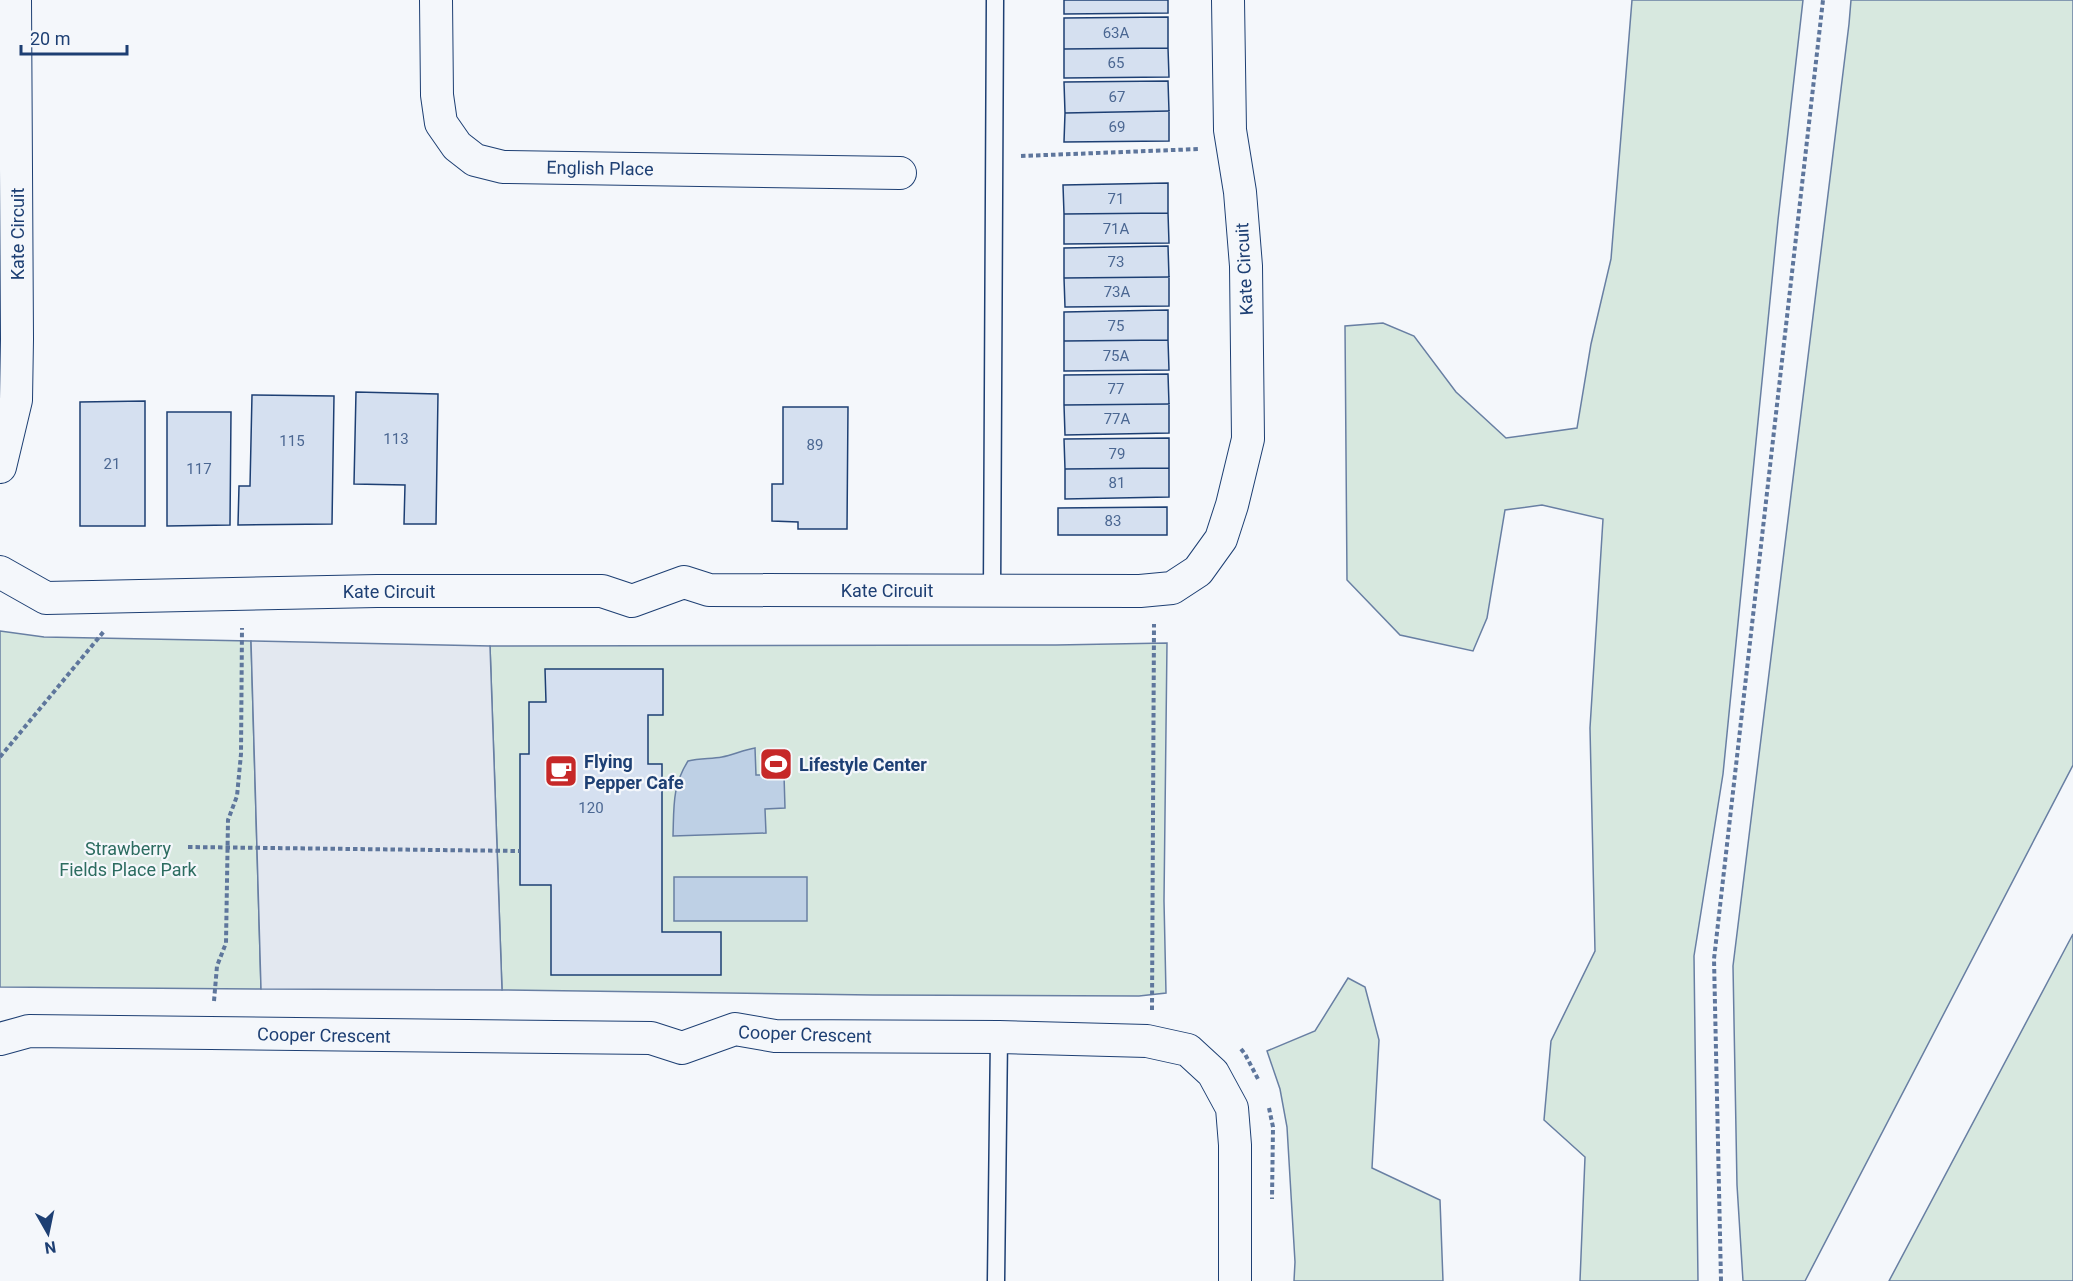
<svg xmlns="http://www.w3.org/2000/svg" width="2073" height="1281" font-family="Roboto,sans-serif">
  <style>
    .green { fill: #d7e8df; stroke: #687fa3; stroke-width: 1.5 }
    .parking { fill: #e3e8f0; stroke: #687fa3; stroke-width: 1.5 }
    .water { fill: #bed0e5; stroke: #687fa3; stroke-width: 1.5 }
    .building { fill: #d5e0f0; stroke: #1d3f73; stroke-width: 1.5 }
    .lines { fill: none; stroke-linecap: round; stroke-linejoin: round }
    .service-casing { stroke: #1d3f73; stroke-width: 19 }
    .minor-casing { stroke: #1d3f73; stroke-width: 34 }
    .path { stroke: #5e769c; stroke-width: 4; stroke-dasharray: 4.5 3; stroke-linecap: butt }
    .service { stroke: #f4f7fb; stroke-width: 16 }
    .minor { stroke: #f4f7fb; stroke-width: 32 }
    .labels { text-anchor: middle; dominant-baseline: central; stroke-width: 4.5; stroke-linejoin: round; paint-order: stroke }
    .number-label { font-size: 15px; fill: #4b6792 }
    .street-label { font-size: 18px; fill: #1d3f73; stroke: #f4f7fb }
    .poi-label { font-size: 18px; font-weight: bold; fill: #1d3f73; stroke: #f4f7fb; text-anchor: start }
    .park-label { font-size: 18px; fill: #2c6c60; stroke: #f4f7fb }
  </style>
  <rect width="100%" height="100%" fill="#f4f7fb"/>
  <path class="green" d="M1632 0H1803L1778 220 1723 774 1694 956 1698 1281H1580L1585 1157 1544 1120 1551 1041 1595 951 1590 728 1603 519 1542 505 1505 510 1487 618 1473 651 1400 635 1347 580 1345 326 1383 323 1414 336 1456 392 1506 438 1577 428 1591 344 1611 259Z
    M1851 0H2073V765L1805 1281H1743L1737 1185 1733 966 1849 24Z
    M0 631 44 637 251 641 261 989 0 987Z
    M1167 643 1164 901 1166 993 1139 996 873 995 502 990 490 646 1056 645Z
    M2073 934V1281H1889Z
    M1348 978 1365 987 1379 1040 1372 1168 1440 1200 1443 1281H1294L1295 1262 1287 1127 1280 1089 1267 1051 1315 1031Z"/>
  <path class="parking" d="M251 641 490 646 502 990 261 989Z"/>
  <path class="water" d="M755 748 756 775H784L785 808 765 809 766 833 673 836C674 807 672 786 688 761 700 758 711 759 722 757 733 755 743 750 755 748Z
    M674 877H807V921H674Z"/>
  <path class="building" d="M1064 0H1168V13L1064 14Z
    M1168 17V48L1064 49V18Z
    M1168 48 1169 77 1064 78V49Z
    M1168 81 1169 111 1065 113 1064 82Z
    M1169 111V141L1064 142 1065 113Z
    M1168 183V213L1064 214 1063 185Z
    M1168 213 1169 243 1064 244V214Z
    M1168 246 1169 277 1064 278V248Z
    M1169 277V306L1065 307 1064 278Z
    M1168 310V340L1064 341V312Z
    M1168 340 1169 370 1064 371V341Z
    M1168 374 1169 404 1064 405V375Z
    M356 392 438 394 436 524H404L405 485 354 484Z
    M252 395 334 396 332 524 238 525 239 486H250Z
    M145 401V526H80V402Z
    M1169 404V433L1065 435 1064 405Z
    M783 407H848L847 529H798V522L772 521V484H783Z
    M167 412H231L230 525 167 526Z
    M1169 438V468L1065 469 1064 439Z
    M1169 468V497L1065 499V469Z
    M1167 507V535H1058V508Z
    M545 669H663V715H648V764H662V932H721V975H551V885H520V754H529V702H546Z"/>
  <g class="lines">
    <defs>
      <path id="service" d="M992 591 995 0
        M996 1281 999 1037"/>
      <path id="minor" d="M436 0 437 95 441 123 457 146 475 160 503 167 900 173
        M0 467 16 400 17 339 15 0
        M0 572 46 598 377 591H602L632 601 684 582 709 590 1140 591 1172 588 1198 571 1221 539 1232 505 1248 439 1246 266 1240 192 1230 130 1228 0
        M0 1039 29 1031 651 1038 682 1048 735 1029 775 1036 999 1037 1147 1041 1188 1050 1213 1073 1232 1108 1235 1145V1281"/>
    </defs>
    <use href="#service" class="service-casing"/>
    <use href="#minor" class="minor-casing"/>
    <path class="path" d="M1021 156 1199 149
      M0 757 105 630
      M188 847 520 851
      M214 1001 217 966 226 943 228 820 237 796 241 754 242 628
      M1152 1010 1154 624
      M1241 1049 1245 1054 1259 1081
      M1269 1108 1273 1127 1272 1199
      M1721 1281 1714 959 1823 0"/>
    <use href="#service" class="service"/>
    <use href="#minor" class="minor"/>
  </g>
  <defs>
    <symbol id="stadium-square" viewBox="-11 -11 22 22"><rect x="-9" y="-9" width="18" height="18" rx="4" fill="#c62828" stroke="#f4f7fb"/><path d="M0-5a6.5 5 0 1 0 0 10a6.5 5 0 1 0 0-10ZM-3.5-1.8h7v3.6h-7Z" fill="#fff"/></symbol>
    <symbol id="cafe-square" viewBox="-11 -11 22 22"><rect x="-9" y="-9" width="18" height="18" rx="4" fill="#c62828" stroke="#f4f7fb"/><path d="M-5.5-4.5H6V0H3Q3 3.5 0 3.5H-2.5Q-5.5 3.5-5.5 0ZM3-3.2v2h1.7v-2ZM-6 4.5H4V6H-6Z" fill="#fff"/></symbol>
  </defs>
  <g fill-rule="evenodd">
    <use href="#stadium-square" x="757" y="745" width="38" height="38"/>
    <use href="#cafe-square" x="542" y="752" width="38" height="38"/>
  </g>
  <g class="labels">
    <g class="number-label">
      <text x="1116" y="33">63A</text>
      <text x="1116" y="63">65</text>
      <text x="1117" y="97">67</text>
      <text x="1117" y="127">69</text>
      <text x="1116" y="199">71</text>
      <text x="1116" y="229">71A</text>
      <text x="1116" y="262">73</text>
      <text x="1117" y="292">73A</text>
      <text x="1116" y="326">75</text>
      <text x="1116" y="356">75A</text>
      <text x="1116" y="389">77</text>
      <text x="1117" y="419">77A</text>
      <text x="396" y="439">113</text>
      <text x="292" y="441">115</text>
      <text x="815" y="445">89</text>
      <text x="1117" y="454">79</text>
      <text x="112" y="464">21</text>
      <text x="199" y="469">117</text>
      <text x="1117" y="483">81</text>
      <text x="1113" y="521">83</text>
      <text x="591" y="808">120</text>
    </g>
    <g class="street-label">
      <text transform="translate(600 168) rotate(1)">English Place</text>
      <text transform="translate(17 234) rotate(-90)">Kate Circuit</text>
      <text transform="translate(1244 269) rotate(-93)">Kate Circuit</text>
      <text x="887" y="590">Kate Circuit</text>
      <text x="389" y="591">Kate Circuit</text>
      <text transform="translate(805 1034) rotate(2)">Cooper Crescent</text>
      <text transform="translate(324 1035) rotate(1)">Cooper Crescent</text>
    </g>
    <g class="poi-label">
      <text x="584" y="761">Flying<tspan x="584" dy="21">Pepper Cafe</tspan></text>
      <text x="799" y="764">Lifestyle Center</text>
    </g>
    <g class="park-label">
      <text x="128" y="848">Strawberry<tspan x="128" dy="21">Fields Place Park</tspan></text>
    </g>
  </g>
  <g transform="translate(48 1233) rotate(171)" stroke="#f4f7fb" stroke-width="4.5" paint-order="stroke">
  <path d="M0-4.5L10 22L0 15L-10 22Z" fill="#1d3f73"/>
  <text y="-9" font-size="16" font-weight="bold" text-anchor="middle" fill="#1d3f73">N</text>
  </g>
  <path d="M21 45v9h106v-9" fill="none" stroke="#1d3f73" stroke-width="3"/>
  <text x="30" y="45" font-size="18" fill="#1d3f73" stroke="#f4f7fb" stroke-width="4.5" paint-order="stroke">20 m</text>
</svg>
